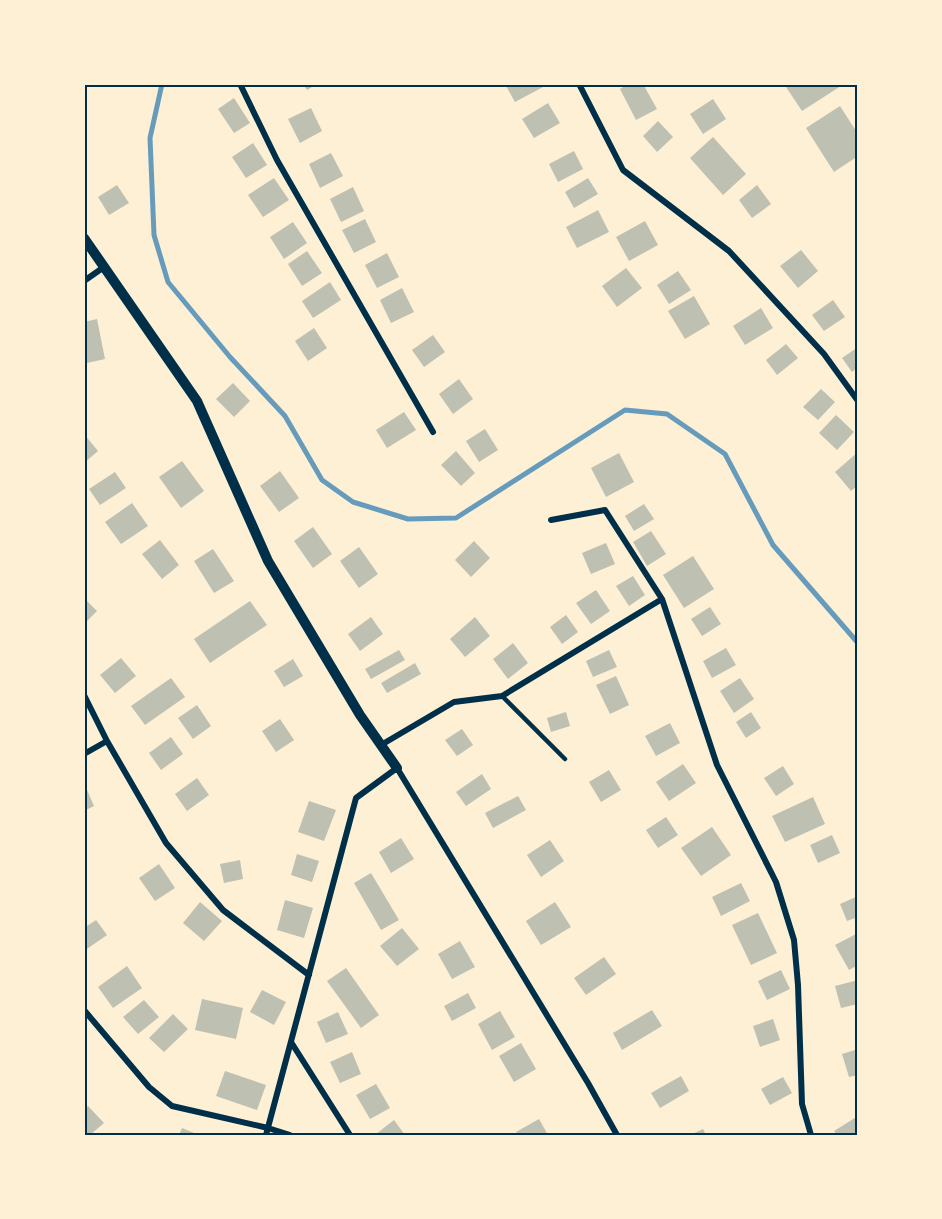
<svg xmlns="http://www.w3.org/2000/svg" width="942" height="1219" font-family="'Noto Sans',sans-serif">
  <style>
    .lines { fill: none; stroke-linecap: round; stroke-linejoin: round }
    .stream { stroke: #669bbc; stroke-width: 5 }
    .building { fill: #bec0b2 }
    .service { stroke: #003049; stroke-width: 4.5 }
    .minor { stroke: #003049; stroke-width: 6 }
    .tertiary { stroke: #003049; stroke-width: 10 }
    .neatline { fill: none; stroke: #003049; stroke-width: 2 }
  </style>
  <rect width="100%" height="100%" fill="#fdf0d5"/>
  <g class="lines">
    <path class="stream" d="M162 84 150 138 154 235 168 282 230 357 285 416 322 480 353 502 408 519 456 518 625 410 667 414 725 454 773 545 858 643"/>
  </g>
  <path class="building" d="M303 84H317L307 90Z
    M505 84H541L543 87 515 102Z
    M628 84H643L657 109 636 120 620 89Z
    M784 84H844L802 111Z
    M234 98 250 123 234 133 218 109Z
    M713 99 726 119 703 134 690 114Z
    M548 103 560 123 534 138 522 119Z
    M840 106 858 134V156L834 172 806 128Z
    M311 108 322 131 300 143 288 119Z
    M658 121 673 137 657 152 643 136Z
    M713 137 746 174 723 195 690 158Z
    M253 143 267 165 246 178 232 157Z
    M574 151 583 169 558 182 549 164Z
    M331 153 343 176 320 188 309 164Z
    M274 178 289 200 263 217 248 195Z
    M588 178 598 194 574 208 565 192Z
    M117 185 129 203 109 215 98 197Z
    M757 185 771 204 752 218 739 200Z
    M353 187 364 211 341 222 330 199Z
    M598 210 609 232 577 248 566 227Z
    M365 219 376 242 354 253 342 230Z
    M645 221 658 245 629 261 616 237Z
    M293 222 307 243 284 259 270 237Z
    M801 250 818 271 798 288 780 266Z
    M307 251 322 273 302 286 288 264Z
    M387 253 399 277 377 288 365 265Z
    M626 268 642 288 617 307 602 286Z
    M678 271 691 290 669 304 657 285Z
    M330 282 341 300 313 318 302 301Z
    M402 288 414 312 391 323 380 300Z
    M694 296 710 324 685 339 668 311Z
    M833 300 845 317 824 331 812 315Z
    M761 308 773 328 745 345 733 326Z
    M97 319 105 359 87 363 84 347V322Z
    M314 328 327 348 308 361 295 341Z
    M433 335 445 352 424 367 412 350Z
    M786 344 798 358 777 375 766 360Z
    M858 347V367L852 372 842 358Z
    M459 379 473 399 453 414 439 394Z
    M233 383 250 401 234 417 216 399Z
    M821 389 835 402 818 420 803 407Z
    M404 412 416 430 387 448 376 430Z
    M836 415 854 432 837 450 819 433Z
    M485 429 498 450 479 462 466 441Z
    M84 434 98 451 84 463Z
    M456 451 475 473 461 486 441 465Z
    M858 452V485L851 491 835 472Z
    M619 453 634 482 606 497 591 468Z
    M182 461 204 491 181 508 159 477Z
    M280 471 299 498 279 512 260 486Z
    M115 472 126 488 100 505 89 489Z
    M132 503 148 526 121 544 105 522Z
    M644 504 654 519 634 531 625 516Z
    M313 527 332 554 313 568 294 541Z
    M651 531 666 554 647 566 633 542Z
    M160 540 179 565 162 579 142 554Z
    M474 541 490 558 471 577 455 560Z
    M606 543 615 564 591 574 582 553Z
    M359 547 378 574 359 588 340 561Z
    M213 549 234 581 214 593 194 561Z
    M693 556 714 589 684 608 663 575Z
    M633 576 645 595 629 606 616 586Z
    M596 590 610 611 591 624 576 603Z
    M84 598 97 611 84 624Z
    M250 601 267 625 210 663 194 639Z
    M710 607 721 624 702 636 691 619Z
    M566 615 578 632 562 644 550 627Z
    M371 617 383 634 360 651 348 634Z
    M475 617 490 636 465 657 450 639Z
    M513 643 528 663 508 679 493 659Z
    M726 648 736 665 712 678 703 661Z
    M399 650 405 660 371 679 365 669Z
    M609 650 617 667 593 677 586 661Z
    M121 658 136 676 115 693 100 675Z
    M293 659 303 676 284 687 274 671Z
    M415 663 421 674 387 693 381 683Z
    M616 676 629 705 610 714 596 685Z
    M171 678 185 697 145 725 131 706Z
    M740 678 754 699 734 713 720 691Z
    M197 705 211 726 193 739 178 718Z
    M566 712 570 726 551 732 547 718Z
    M751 712 761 728 746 738 736 722Z
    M280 719 294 740 276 752 262 731Z
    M670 723 680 743 656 756 645 736Z
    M462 729 473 745 457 756 445 740Z
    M171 737 183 754 161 770 149 753Z
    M683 764 696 783 669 801 656 782Z
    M783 766 794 784 776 796 764 778Z
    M609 770 621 790 601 802 589 782Z
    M482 774 491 789 466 806 456 792Z
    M197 778 209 795 187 811 175 794Z
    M84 783 94 806 84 811Z
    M518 796 526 810 493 828 485 813Z
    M813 797 825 824 785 842 772 816Z
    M309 801 336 810 324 841 298 832Z
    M666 817 678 835 658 848 646 830Z
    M712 827 731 855 701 876 681 848Z
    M832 835 840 853 818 863 810 845Z
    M401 838 414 859 391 873 379 852Z
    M550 840 564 861 541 877 527 855Z
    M297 854 319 861 312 882 291 875Z
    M240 860 243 879 224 883 220 864Z
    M159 864 175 888 155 901 139 878Z
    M371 873 399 920 381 930 354 883Z
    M741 883 750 901 721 916 712 897Z
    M858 896V917L847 921 840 904Z
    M285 900 313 908 304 938 277 930Z
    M200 902 222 921 204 941 183 923Z
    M555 902 571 927 541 945 526 921Z
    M758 913 777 953 751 965 732 925Z
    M96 920 107 935 84 951V928Z
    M402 928 419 949 397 966 380 946Z
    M858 933V965L849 970 835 945Z
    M460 941 475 967 452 979 438 954Z
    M604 957 616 974 586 995 574 978Z
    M127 966 142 988 113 1008 98 987Z
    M346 968 379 1015 361 1028 327 981Z
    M781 970 790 989 767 1000 758 981Z
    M858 980V1004L841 1008 835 986Z
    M262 990 286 1002 274 1025 250 1012Z
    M468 993 476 1008 452 1021 444 1006Z
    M202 999 243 1008 236 1039 195 1030Z
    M144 1000 159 1017 138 1034 123 1017Z
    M652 1010 662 1026 622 1050 613 1033Z
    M500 1011 515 1037 492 1050 478 1024Z
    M338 1012 348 1034 326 1043 317 1022Z
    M173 1014 188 1029 164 1052 149 1038Z
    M773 1019 780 1040 760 1047 753 1026Z
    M521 1043 536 1069 514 1082 499 1056Z
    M858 1049V1075L849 1077 842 1054Z
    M352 1052 361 1074 340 1083 330 1062Z
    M225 1071 266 1085 257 1110 216 1096Z
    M681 1076 689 1091 660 1108 651 1093Z
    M783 1077 792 1093 770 1105 761 1089Z
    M376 1084 390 1108 370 1119 356 1095Z
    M88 1106 104 1123 90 1135H84V1110Z
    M858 1116V1135H837L834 1131Z
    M539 1119 548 1135H518L516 1132Z
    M394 1120 405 1135H377L376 1134Z
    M182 1128 199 1135H179Z
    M703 1129 706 1135H690Z"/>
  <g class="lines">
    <path class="service" d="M502 696 565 759"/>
    <path class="minor" d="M240 84 277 160 433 432
      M579 84 623 170 729 251 824 354 858 401
      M84 281 104 267
      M551 520 605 510 662 599 717 765 776 882 794 940 798 985 802 1104 811 1135
      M84 695 107 741 166 843 223 910 309 975
      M381 745 454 702 502 696 662 599
      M84 754 107 741
      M84 1010 149 1087 172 1106 268 1128 290 1135
      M291 1042 350 1135
      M266 1135 356 798 397 768 588 1083 617 1135"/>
    <path class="tertiary" d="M84 238 197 401 268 561 360 715 397 768"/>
  </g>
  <rect width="942" height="1219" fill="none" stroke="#fdf0d5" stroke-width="171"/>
  <rect x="86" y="86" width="770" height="1048" class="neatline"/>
</svg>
